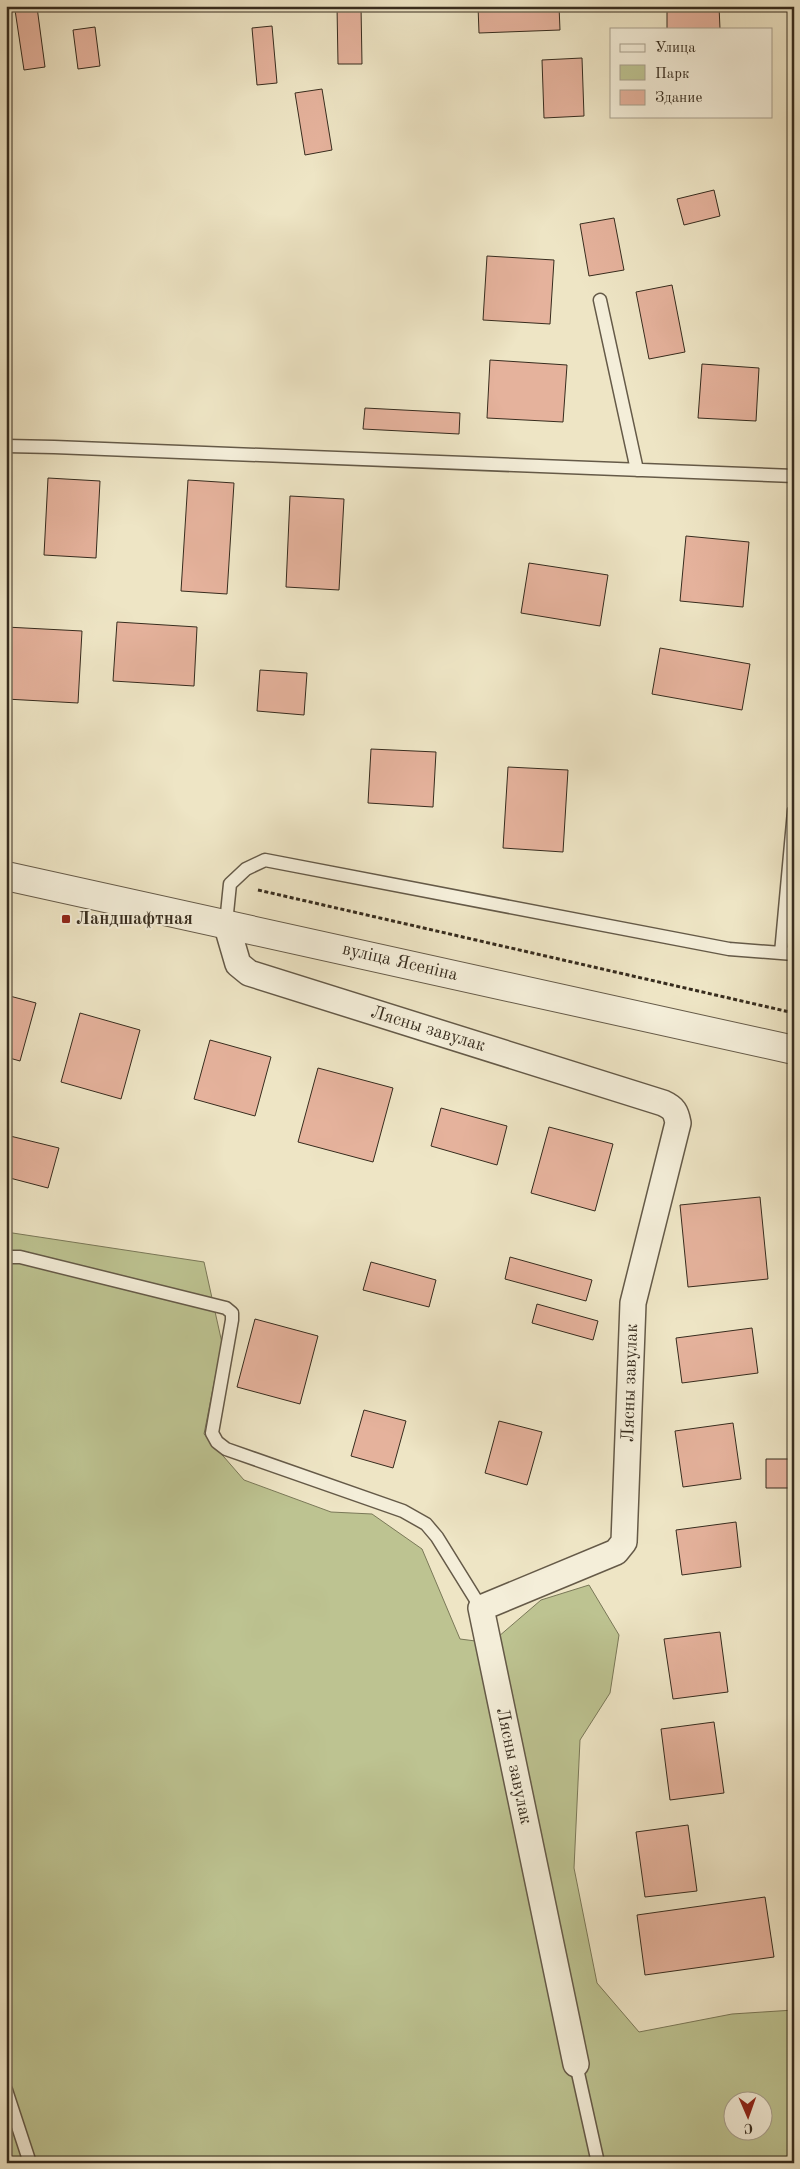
<svg xmlns="http://www.w3.org/2000/svg" width="800" height="2169" font-family="'Old Standard TT',serif">
  <style>
    .green { fill: #bdc391; stroke: #7a7858; fill-rule: evenodd }
    .building { fill: #e5b29c; stroke: #372c1e }
    .lines { fill: none; stroke-linecap: round; stroke-linejoin: round }
    .service-casing { stroke: #655a48; stroke-width: 15 }
    .minor-casing { stroke: #655a48; stroke-width: 28 }
    .tertiary-casing { stroke: #655a48; stroke-width: 30 }
    .path { stroke: #372c1e; stroke-width: 3; stroke-dasharray: 4 2.5; stroke-linecap: butt }
    .service { stroke: #f4eed9; stroke-width: 12 }
    .minor { stroke: #f4eed9; stroke-width: 25 }
    .tertiary { stroke: #f4eed9; stroke-width: 28 }
    .poi-dot { fill: #8f2418; stroke: #f4eed9; stroke-width: 2 }
    .labels { text-anchor: middle; dominant-baseline: central; stroke-width: 4; stroke-linejoin: round; paint-order: stroke }
    .poi-label { font-size: 18px; font-weight: bold; fill: #372c1e; stroke: #f4eed9; text-anchor: start }
    .street-label { font-size: 18px; fill: #372c1e; stroke: #f4eed9 }
  </style>
  <rect width="100%" height="100%" fill="#eee5c5"/>
  <filter id="stains"><feTurbulence type="fractalNoise" baseFrequency=".004" numOctaves="4"/><feColorMatrix values="0 0 0 0 .2 0 0 0 0 .09 0 0 0 0 .02 0 0 0 .5 -.17"/></filter>
  <radialGradient id="worn" r=".72"><stop offset=".6" stop-color="#630" stop-opacity="0"/><stop offset="1" stop-color="#630" stop-opacity=".3"/></radialGradient>
  <path class="green" d="M6 1232 204 1262 222 1343 204 1434 244 1480 331 1512 372 1514 422 1549 460 1639 491 1643 541 1600 589 1585 619 1635 610 1693 580 1740 574 1868 597 1983 639 2032 732 2014 794 2010V2163H6ZM732 2102H762V2132H732Z"/>
  <path class="building" d="M337 6H361L362 64H338Z
    M478 6H559L560 30 479 33Z
    M667 6H719L720 29H667Z
    M37 7 45 67 24 70 15 10Z
    M272 26 277 83 257 85 252 28Z
    M95 27 100 66 78 69 73 30Z
    M582 58 584 116 544 118 542 60Z
    M322 89 332 150 305 155 295 93Z
    M714 190 720 216 684 225 677 199Z
    M614 218 624 270 589 276 580 224Z
    M487 256 554 260 550 324 483 320Z
    M672 285 685 352 649 359 636 292Z
    M490 360 567 365 563 422 487 418Z
    M702 364 759 368 756 421 698 418Z
    M365 408 460 413 459 434 363 429Z
    M48 478 100 481 96 558 44 555Z
    M188 480 234 483 227 594 181 591Z
    M290 496 344 499 339 590 286 587Z
    M686 536 749 542 743 607 680 601Z
    M529 563 608 575 600 626 521 613Z
    M117 622 197 627 194 686 113 681Z
    M6 627 82 631 78 703 6 699Z
    M660 648 750 664 742 710 652 694Z
    M260 670 307 673 304 715 257 711Z
    M371 749 436 752 433 807 368 803Z
    M508 767 568 770 563 852 503 848Z
    M6 995 36 1003 20 1061 6 1057Z
    M80 1013 140 1030 121 1099 61 1082Z
    M210 1040 271 1057 255 1116 194 1099Z
    M318 1068 393 1088 373 1162 298 1142Z
    M441 1108 507 1126 497 1165 431 1146Z
    M549 1127 613 1144 595 1211 531 1193Z
    M6 1135 59 1148 48 1188 6 1177Z
    M760 1197 768 1279 688 1287 680 1205Z
    M510 1257 592 1280 586 1301 505 1279Z
    M371 1262 436 1280 429 1307 363 1290Z
    M537 1304 598 1321 593 1340 532 1323Z
    M255 1319 318 1336 300 1404 237 1387Z
    M752 1328 758 1373 682 1383 676 1338Z
    M364 1410 406 1421 393 1468 351 1456Z
    M499 1421 542 1432 527 1485 485 1473Z
    M733 1423 741 1479 683 1487 675 1431Z
    M766 1459H794V1488H766Z
    M736 1522 741 1567 682 1575 676 1530Z
    M720 1632 728 1692 673 1699 664 1639Z
    M714 1722 724 1793 670 1800 661 1729Z
    M688 1825 697 1891 645 1897 636 1832Z
    M765 1897 774 1957 645 1975 637 1915Z"/>
  <g class="lines">
    <defs>
      <path id="service" d="M600 300 637 470
        M6 446 54 447 794 476
        M226 923 230 884 246 869 265 860 729 949 781 953 794 811
        M781 953 794 954
        M6 1257H20L226 1308 232 1313V1320L212 1433 217 1442 226 1449 403 1511 426 1524 437 1537 481 1608
        M576 2064 598 2163
        M6 2090 30 2163"/>
      <path id="minor" d="M226 923 238 964 249 973 663 1103C674 1108 676 1112 678 1123L633 1303 624 1542 616 1552 481 1608 576 2064"/>
      <path id="tertiary" d="M6 876 794 1050"/>
    </defs>
    <use href="#service" class="service-casing"/>
    <use href="#minor" class="minor-casing"/>
    <use href="#tertiary" class="tertiary-casing"/>
    <path class="path" d="M258 890 794 1013"/>
    <use href="#service" class="service"/>
    <use href="#minor" class="minor"/>
    <use href="#tertiary" class="tertiary"/>
  </g>
  <rect class="poi-dot" x="61" y="914" width="10" height="10" rx="2.5"/>
  <g class="labels">
    <g class="poi-label">
      <text x="76" y="919">Ландшафтная</text>
    </g>
    <g class="street-label">
      <text transform="translate(400 962) rotate(13)">вуліца Ясеніна</text>
      <text transform="translate(428 1029) rotate(17)">Лясны завулак</text>
      <text transform="translate(630 1383) rotate(-88)">Лясны завулак</text>
      <text transform="translate(514 1766) rotate(78)">Лясны завулак</text>
    </g>
  </g>
  <rect width="800" height="2169" fill="none" stroke="#eee5c5" stroke-width="25"/>
  <rect x="8" y="8" width="785" height="2154" fill="none" stroke="#372c1e" stroke-width="2.5"/>
  <rect x="12" y="12" width="775" height="2144" fill="none" stroke="#372c1e"/>
  <rect x="610" y="28" width="162" height="90" fill="#f4eed9" stroke="#a8a08e"/>
  <rect x="620" y="44" width="25" height="8" fill="#f4eed9" stroke="#a8a08e"/>
  <text x="655" y="52" font-size="15" fill="#372c1e">Улица</text>
  <rect x="620" y="65" width="25" height="15" fill="#bdc391" stroke="#a8a08e"/>
  <text x="655" y="78" font-size="15" fill="#372c1e">Парк</text>
  <rect x="620" y="90" width="25" height="15" fill="#e5b29c" stroke="#a8a08e"/>
  <text x="655" y="102" font-size="15" fill="#372c1e">Здание</text>
  <g transform="translate(748 2116) rotate(178)"><circle r="24" fill="#f4eed9" stroke="#a8a08e"/>
  <path d="M0-4L9 19L0 12L-9 19Z" fill="#8f2418"/>
  <text y="-8" font-size="14" font-weight="bold" text-anchor="middle" fill="#372c1e">С</text>
  </g>
  <rect width="100%" height="100%" filter="url(#stains)"/>
  <rect width="100%" height="100%" fill="url(#worn)"/>
</svg>
